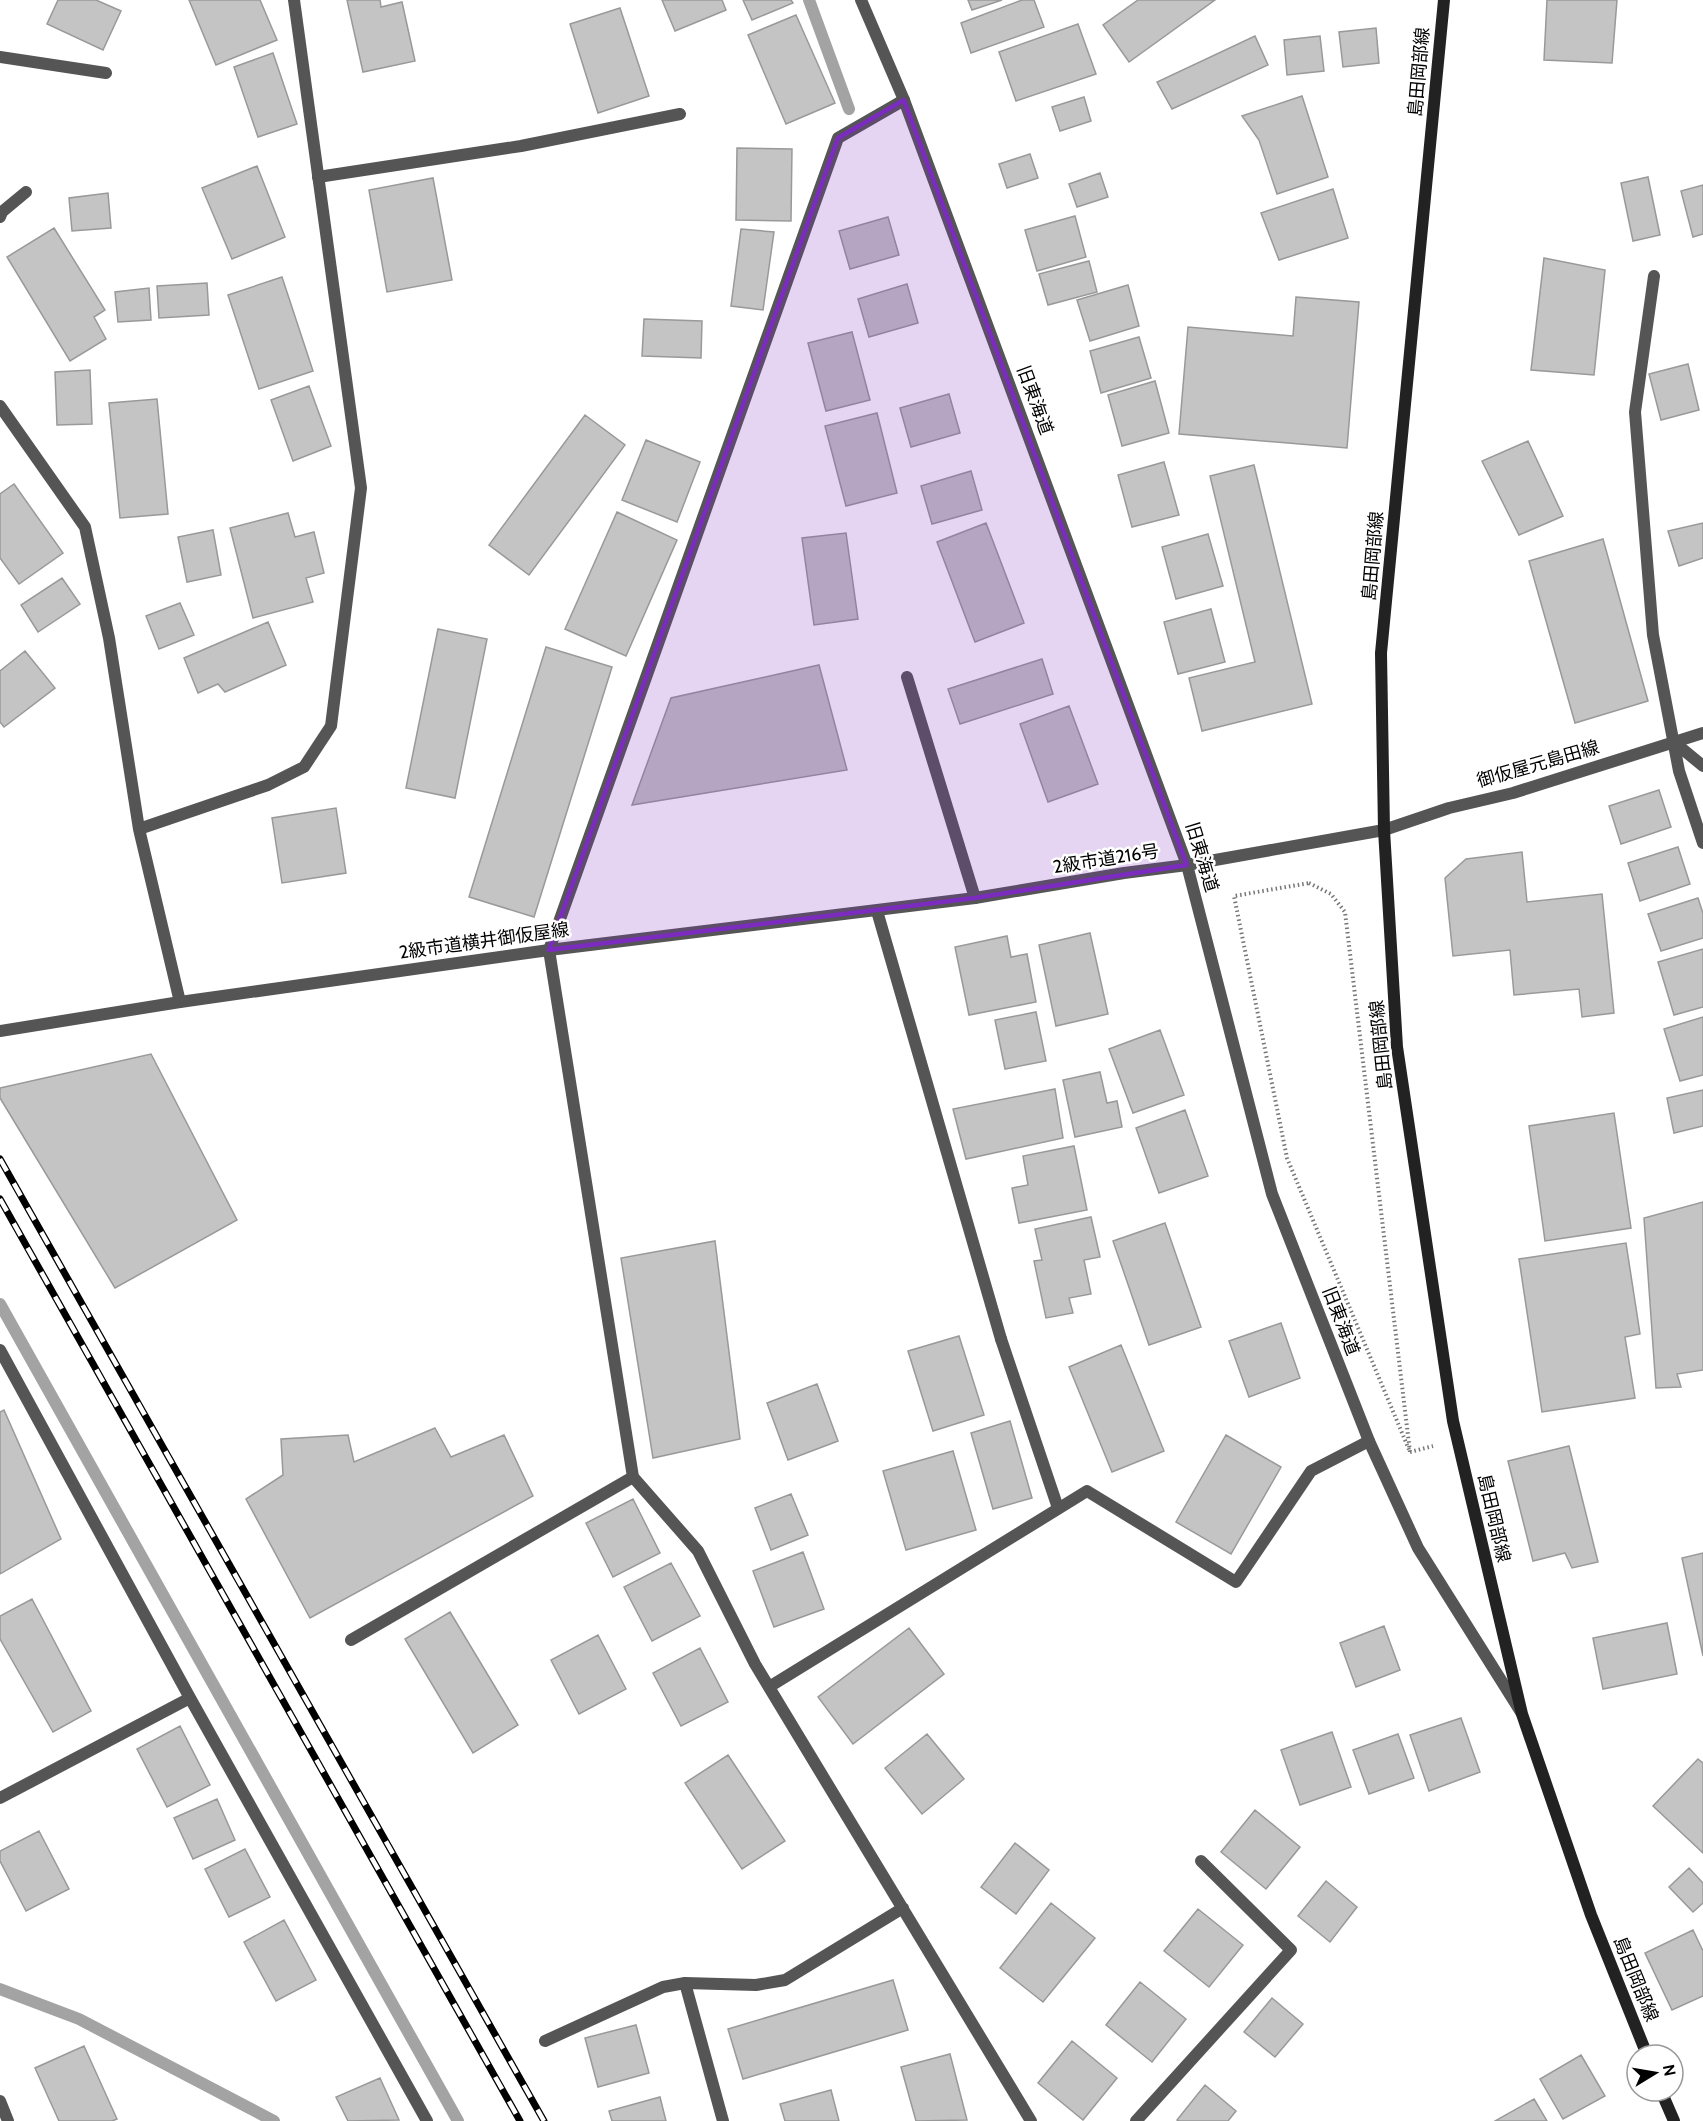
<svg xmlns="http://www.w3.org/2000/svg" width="1703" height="2121" font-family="Cabin,'Noto Sans JP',sans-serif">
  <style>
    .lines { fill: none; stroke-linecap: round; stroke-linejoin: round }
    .stream { stroke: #a3a3a3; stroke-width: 12 }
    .building { fill: #c4c4c4; stroke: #999; stroke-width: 1.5 }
    .path { stroke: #777; stroke-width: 4; stroke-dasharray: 1.5 3; stroke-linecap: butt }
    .service { stroke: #555; stroke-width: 12 }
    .minor { stroke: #555; stroke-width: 12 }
    .tertiary { stroke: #555; stroke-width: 12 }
    .secondary { stroke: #222; stroke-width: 12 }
    .rail-casing { stroke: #000; stroke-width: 7 }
    .rail { stroke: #fff; stroke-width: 4.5; stroke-dasharray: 14; stroke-linecap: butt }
    .marked { fill: #7b2cbf; fill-opacity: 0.2; stroke: #7b2cbf; stroke-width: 4.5; stroke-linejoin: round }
    .labels { text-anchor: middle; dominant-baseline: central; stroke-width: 5; stroke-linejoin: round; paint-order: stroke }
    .street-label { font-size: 18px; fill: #000; stroke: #fff }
  </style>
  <rect width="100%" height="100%" fill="#fff"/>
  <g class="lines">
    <path class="stream" d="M809 0 849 109
      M0 1304 458 2121
      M0 1989 79 2019 274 2121"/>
  </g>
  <path class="building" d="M58 0H96L121 11 103 50 47 24Z
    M189 0H260L277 40 216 65Z
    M347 0H380L381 7 402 2 415 61 363 72Z
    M662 0H722L726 10 675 31Z
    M743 0H791L793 3 752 20Z
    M968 0H1002L972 10Z
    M1022 0H1034L1044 27 971 53 961 23Z
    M1138 0H1215L1129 62 1103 25Z
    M1547 0H1617L1612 63 1544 60Z
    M620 8 649 96 598 113 570 24Z
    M796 15 835 103 786 124 748 35Z
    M1078 24 1096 74 1016 101 999 52Z
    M1376 28 1379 63 1343 67 1339 32Z
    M1255 36 1268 65 1172 109 1157 82Z
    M1320 36 1324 71 1287 75 1284 40Z
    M273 53 297 124 258 137 234 67Z
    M1302 96 1328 177 1277 194 1259 140 1242 116Z
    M1084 97 1091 121 1060 131 1052 107Z
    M737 148 792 149 791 221 736 220Z
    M1030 154 1038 178 1007 188 999 164Z
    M257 166 285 237 232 259 202 188Z
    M1100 173 1108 197 1077 207 1069 184Z
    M1648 177 1660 235 1633 241 1621 183Z
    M433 178 452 280 387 292 369 190Z
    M1703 185V234L1693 237 1681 191Z
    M1333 189 1348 238 1279 260 1261 213Z
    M108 193 111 228 72 231 69 198Z
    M1075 216 1086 257 1037 271 1025 230Z
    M888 217 899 255 850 269 839 231Z
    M54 228 105 310 94 317 106 339 70 361 7 257Z
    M741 229 774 232 763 310 731 306Z
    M1544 258 1605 270 1594 375 1531 370Z
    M1089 261 1097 292 1048 305 1039 274Z
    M282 277 313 371 259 389 228 295Z
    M207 283 209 315 159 318 157 286Z
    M907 284 918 323 869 337 858 299Z
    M1128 285 1139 326 1090 341 1077 300Z
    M149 288 151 320 118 322 115 292Z
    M1296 297 1359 302 1347 448 1179 434 1188 327 1293 336Z
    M644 319 702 321 701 358 642 356Z
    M852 332 870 400 826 411 808 343Z
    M1139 337 1151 378 1101 393 1090 351Z
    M1688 364 1699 410 1661 420 1649 374Z
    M90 370 92 424 57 425 55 372Z
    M1155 381 1169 433 1122 446 1108 395Z
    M309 386 331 446 293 461 271 400Z
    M949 394 960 433 911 447 900 408Z
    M157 399 168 514 120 518 109 403Z
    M877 413 897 493 846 506 825 426Z
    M585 415 625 445 529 575 489 545Z
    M646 440 700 462 677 522 622 500Z
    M1528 441 1563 516 1519 535 1482 461Z
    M1164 462 1179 515 1132 527 1118 475Z
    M1254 465 1312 704 1202 731 1189 678 1255 662 1210 476Z
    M971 471 982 510 932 524 921 486Z
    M14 484 63 553 19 584 0 558V494Z
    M617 512 677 540 626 656 565 629Z
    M288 513 295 537 314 532 324 573 306 578 313 602 253 618 230 528Z
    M986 523 1024 623 975 642 937 542Z
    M1703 523V558L1679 566 1668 531Z
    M213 530 221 575 187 582 178 537Z
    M846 533 858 619 814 625 802 538Z
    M1208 534 1223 586 1176 599 1162 547Z
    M1603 539 1648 701 1575 723 1529 561Z
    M62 578 80 604 38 632 21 605Z
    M180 603 194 635 159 649 146 616Z
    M1211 609 1225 662 1178 674 1164 622Z
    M268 622 286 665 225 692 218 684 198 693 184 658Z
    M438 629 487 639 455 798 406 788Z
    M546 647 612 667 534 917 469 897Z
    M25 651 55 688 4 727 0 722V671Z
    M1042 659 1053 694 960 724 948 689Z
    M819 665 847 770 632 805 671 698Z
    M1069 706 1098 784 1048 802 1020 724Z
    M1659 790 1671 827 1621 844 1609 806Z
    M336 808 346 873 282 883 272 818Z
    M1678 847 1690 884 1640 901 1628 863Z
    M1522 852 1527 902 1602 894 1614 1013 1582 1017 1579 989 1514 995 1510 950 1453 956 1445 878 1466 859Z
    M1698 898 1703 913V938L1661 951 1648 914Z
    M1090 933 1108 1014 1056 1026 1039 945Z
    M1007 936 1011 957 1027 954 1036 1002 969 1015 955 947Z
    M1703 949V1007L1674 1015 1658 962Z
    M1036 1012 1046 1061 1005 1069 995 1020Z
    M1703 1017V1075L1680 1081 1664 1029Z
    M1160 1030 1184 1095 1133 1113 1109 1049Z
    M151 1054 237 1220 115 1288 0 1098V1088Z
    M1100 1072 1107 1103 1117 1101 1122 1127 1075 1137 1063 1080Z
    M1055 1089 1063 1138 966 1159 953 1109Z
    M1703 1090V1126L1674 1133 1667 1098Z
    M1185 1110 1208 1176 1159 1193 1136 1128Z
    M1614 1113 1631 1228 1545 1241 1529 1126Z
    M1074 1146 1087 1210 1019 1223 1012 1188 1028 1185 1023 1156Z
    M1703 1202V1370L1677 1374 1681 1387 1656 1388 1644 1218Z
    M1091 1217 1100 1257 1084 1260 1091 1294 1069 1298 1073 1313 1046 1318 1034 1261 1042 1260 1035 1229Z
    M1165 1223 1201 1327 1149 1345 1113 1241Z
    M715 1241 740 1439 653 1458 621 1258Z
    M1626 1243 1640 1334 1625 1337 1635 1398 1542 1412 1519 1259Z
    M1281 1323 1300 1378 1249 1397 1229 1341Z
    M959 1336 984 1415 933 1431 908 1351Z
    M1121 1345 1164 1451 1112 1472 1069 1367Z
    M817 1384 838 1441 788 1460 767 1403Z
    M4 1410 61 1539 0 1574V1412Z
    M1010 1421 1032 1498 993 1509 971 1433Z
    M435 1428 451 1457 504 1435 533 1496 310 1618 246 1499 283 1475 281 1439 348 1435 354 1462Z
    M1226 1435 1281 1467 1231 1554 1176 1522Z
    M1569 1446 1598 1562 1572 1568 1565 1553 1533 1561 1508 1461Z
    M953 1451 976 1530 906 1550 883 1471Z
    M791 1494 808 1535 771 1550 755 1508Z
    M633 1499 660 1553 613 1577 586 1523Z
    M803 1552 824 1609 774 1627 753 1571Z
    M1703 1553V1656L1682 1558Z
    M671 1563 700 1616 652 1641 624 1587Z
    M32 1599 91 1711 53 1732 0 1639V1616Z
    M450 1612 518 1725 473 1753 405 1639Z
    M1667 1623 1677 1674 1603 1689 1593 1638Z
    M1384 1626 1400 1670 1356 1687 1340 1643Z
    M909 1628 944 1674 853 1744 818 1697Z
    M598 1635 626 1689 579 1714 551 1660Z
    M700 1648 728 1702 681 1726 653 1673Z
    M1461 1718 1480 1772 1429 1791 1410 1735Z
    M180 1726 210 1785 167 1807 137 1749Z
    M1332 1732 1351 1787 1300 1805 1281 1750Z
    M927 1734 964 1779 922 1814 885 1768Z
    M1398 1734 1414 1778 1369 1794 1353 1750Z
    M728 1755 785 1841 742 1869 685 1783Z
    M1698 1759 1703 1763V1853L1653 1806Z
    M217 1799 235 1840 193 1859 174 1818Z
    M1255 1810 1300 1847 1266 1889 1221 1852Z
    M39 1831 69 1889 26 1911 0 1861V1851Z
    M1015 1843 1049 1870 1016 1914 981 1887Z
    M245 1849 270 1897 229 1917 205 1869Z
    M1689 1868 1703 1883V1903L1693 1912 1669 1887Z
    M1326 1881 1357 1907 1330 1942 1298 1916Z
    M1051 1903 1095 1938 1043 2002 1000 1968Z
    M1198 1909 1243 1945 1209 1987 1164 1951Z
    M284 1920 316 1980 276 2001 244 1942Z
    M1693 1930 1703 1951V1996L1672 2010 1645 1953Z
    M893 1980 908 2030 743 2079 728 2029Z
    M1140 1982 1186 2019 1152 2062 1106 2025Z
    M1272 1998 1303 2024 1275 2057 1244 2032Z
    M636 2025 649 2073 598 2087 585 2038Z
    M1072 2041 1117 2078 1083 2120 1038 2083Z
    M84 2046 117 2119 112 2121H59L35 2068Z
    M950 2054 967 2120 916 2121 901 2067Z
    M1581 2055 1605 2096 1563 2119 1540 2079Z
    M380 2078 399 2120 348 2121 336 2097Z
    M1205 2085 1236 2111 1228 2121H1179L1177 2120Z
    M831 2090 839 2121H785L780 2104Z
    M660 2097 666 2121H612L609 2111Z
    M1534 2099 1547 2121H1495Z"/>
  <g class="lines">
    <path class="path" d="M1309 883 1331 894 1345 912 1410 1452 1287 1158 1234 896Z
      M1410 1452 1433 1446"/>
    <path class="service" d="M0 57 106 73
      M318 177 521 146 680 114
      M0 217 2 212 26 192
      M1001 1339 1058 1508
      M351 1640 633 1477
      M0 2101 8 2121"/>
    <path class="minor" d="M904 100 838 138 549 950 633 1477 698 1551 755 1664 1031 2121
      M1654 276 1635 412 1653 635 1679 771 1703 843
      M0 406 85 527 109 638 139 829 180 1002
      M907 677 975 898
      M1674 742 1703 766
      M139 829 268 785 304 767 331 726 361 488 294 0
      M877 911 1001 1339
      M0 1350 190 1698 427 2121
      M769 1687 1087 1491 1236 1582 1311 1471 1369 1441
      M0 1798 190 1698
      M685 1983 723 2121
      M545 2041 663 1987 685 1983 756 1985 785 1980 903 1908
      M1136 2121 1291 1950 1201 1861"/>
    <path class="tertiary" d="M861 0 904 100 1187 865 1272 1194 1369 1441 1418 1548 1521 1712
      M0 1031 180 1002 549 950 975 898 1124 873 1187 865 1384 830 1449 808 1513 793 1703 733"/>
    <path class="secondary" d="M1444 0 1381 653 1384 830 1397 1047 1453 1421 1522 1714 1591 1915 1647 2055
      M1661 2091 1674 2121"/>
    <defs>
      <path id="rail" d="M0 1159 544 2121
        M0 1199 520 2121"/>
    </defs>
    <use href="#rail" class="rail-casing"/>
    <use href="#rail" class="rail"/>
  </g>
  <path class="marked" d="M904 100 1187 865 975 898 549 950 838 138Z"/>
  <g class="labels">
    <g class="street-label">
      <text transform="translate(1419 72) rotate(-85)">島田岡部線</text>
      <text transform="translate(1035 400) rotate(70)">旧東海道</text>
      <text transform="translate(1373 556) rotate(-85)">島田岡部線</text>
      <text transform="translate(1538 764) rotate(-16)">御仮屋元島田線</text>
      <text transform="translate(1202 857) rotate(73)">旧東海道</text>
      <text transform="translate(1106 859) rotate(-9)">2級市道216号</text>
      <text transform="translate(484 941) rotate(-8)">2級市道横井御仮屋線</text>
      <text transform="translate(1381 1045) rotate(-96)">島田岡部線</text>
      <text transform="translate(1341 1321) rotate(69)">旧東海道</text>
      <text transform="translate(1494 1518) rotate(77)">島田岡部線</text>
      <text transform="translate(1636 1979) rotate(68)">島田岡部線</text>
    </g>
  </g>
  <g transform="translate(1655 2073) rotate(79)"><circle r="28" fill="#ffffff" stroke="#999999" stroke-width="1.5"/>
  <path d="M0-4.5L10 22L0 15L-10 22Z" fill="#000000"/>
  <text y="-9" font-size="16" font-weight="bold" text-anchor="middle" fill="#000000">N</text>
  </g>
</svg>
